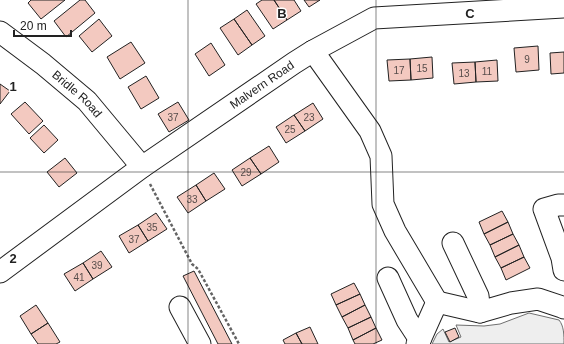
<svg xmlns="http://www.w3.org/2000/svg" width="564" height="344" font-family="Helvetica,sans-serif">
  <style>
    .green { fill: #eee; stroke: #6f6f6f }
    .building { fill: #f3c9c0; stroke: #222 }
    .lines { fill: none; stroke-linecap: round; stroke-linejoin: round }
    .minor-casing { stroke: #222; stroke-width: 23 }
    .path { stroke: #646464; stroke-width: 2.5; stroke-dasharray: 3 2; stroke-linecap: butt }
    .minor { stroke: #fff; stroke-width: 21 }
    .grid { fill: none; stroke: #222; stroke-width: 1; stroke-opacity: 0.55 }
    .labels { text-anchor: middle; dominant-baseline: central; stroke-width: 3; stroke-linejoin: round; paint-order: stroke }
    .number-label { font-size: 10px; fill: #564c4a }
    .street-label { font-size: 12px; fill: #222; stroke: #fff }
    .grid-label { font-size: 13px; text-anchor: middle; font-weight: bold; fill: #222; stroke: #fff; stroke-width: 3; stroke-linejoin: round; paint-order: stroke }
  </style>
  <rect width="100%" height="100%" fill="#fff"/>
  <path class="green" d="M529 313 559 320C564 326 564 335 564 344H432L437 334 443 329 449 342 461 337 456 325 484 326 500 324Z"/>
  <path class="building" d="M31 0H65L41 19 28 3Z
    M80 0H85L95 13 66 37 54 21Z
    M262 0H274L287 20 273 29 256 4Z
    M274 0H294L301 11 287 20Z
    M304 0H320L309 7Z
    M247 10 265 36 252 45 234 19Z
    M99 19 112 36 92 52 79 36Z
    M234 19 252 45 238 55 220 28Z
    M131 42 145 63 120 79 107 57Z
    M211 43 225 65 209 76 195 54Z
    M538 46 539 70 516 72 514 48Z
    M564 52V73L551 74 550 53Z
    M432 57 433 78 411 80 410 59Z
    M410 59 411 80 389 81 387 60Z
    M497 60 498 81 476 82 475 62Z
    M475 62 476 82 454 84 452 63Z
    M146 76 159 98 141 109 128 87Z
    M0 84 10 91 0 104Z
    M25 102 43 121 29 134 11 114Z
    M178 102 189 120 169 132 158 114Z
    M313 103 323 119 305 131 294 115Z
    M294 115 305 131 286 143 276 127Z
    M44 125 58 140 44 153 30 138Z
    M269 146 279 162 261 174 250 158Z
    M65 158 77 173 59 187 47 172Z
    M250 158 261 174 242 186 232 170Z
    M214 173 225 189 206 201 196 185Z
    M196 185 206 201 188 213 177 197Z
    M502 211 508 222 484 234 479 222Z
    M156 213 167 229 148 241 138 225Z
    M508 222 513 234 490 245 484 234Z
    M138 225 148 241 129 253 119 236Z
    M513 234 519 245 495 257 490 245Z
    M519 245 524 257 501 268 495 257Z
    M101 251 112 267 93 279 83 263Z
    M524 257 530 268 506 280 501 268Z
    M83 263 93 279 75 291 64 274Z
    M194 271 232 344H218L183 276Z
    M354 283 360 294 336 305 331 294Z
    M360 294 365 305 342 317 336 305Z
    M36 305 48 323 31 334 20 316Z
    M365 305 371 317 348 328 342 317Z
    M371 317 376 328 353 340 348 328Z
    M48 323 60 342 56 344H38L31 334Z
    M310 327 318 344H302L296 333Z
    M376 328 382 340 373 344H355L353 340Z
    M455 328 459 337 450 342 445 332Z
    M296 333 302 344H285L283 340Z"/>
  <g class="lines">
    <defs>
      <g id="minor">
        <path id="s1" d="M0 32 43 64 87 101 142 167"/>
        <path d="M313 51 370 131 381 156 383 204 395 231 437 302"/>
        <path d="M564 205H558L544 209 562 258 564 270"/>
        <path d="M453 243 478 296 480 312"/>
        <path id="s2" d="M0 272 142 167 294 63 313 51 374 18 564 7"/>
        <path d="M388 278 407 320 420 340"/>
        <path d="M437 302 480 312 511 303 538 299 562 307 564 308"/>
        <path d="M180 307 200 344"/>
        <path d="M417 344 420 340 437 302"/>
      </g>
    </defs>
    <use href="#minor" class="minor-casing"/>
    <path class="path" d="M150 184 192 264 198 269 239 344"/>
    <use href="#minor" class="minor"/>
  </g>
  <path class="grid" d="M188 0V344M376 0V344M0 172H564"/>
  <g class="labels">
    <g class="number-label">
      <text x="527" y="59">9</text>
      <text x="422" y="68">15</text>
      <text x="399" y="70">17</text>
      <text x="487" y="71">11</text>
      <text x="464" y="73">13</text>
      <text x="173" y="117">37</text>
      <text x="309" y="117">23</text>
      <text x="290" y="129">25</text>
      <text x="246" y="172">29</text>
      <text x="192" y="199">33</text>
      <text x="152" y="227">35</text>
      <text x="134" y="239">37</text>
      <text x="97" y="265">39</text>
      <text x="79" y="277">41</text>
    </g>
    <g class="street-label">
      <text stroke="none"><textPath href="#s2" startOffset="322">Malvern Road</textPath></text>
      <text stroke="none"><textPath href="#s1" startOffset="99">Bridle Road</textPath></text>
    </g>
  </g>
  <g class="grid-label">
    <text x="282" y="18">B</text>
    <text x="470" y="18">C</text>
    <text x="13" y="91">1</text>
    <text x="13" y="263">2</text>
  </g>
  <path d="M14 30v6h57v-6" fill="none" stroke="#222222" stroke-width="2"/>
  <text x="20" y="30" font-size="12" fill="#222222" stroke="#ffffff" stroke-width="3" paint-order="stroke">20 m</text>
</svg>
